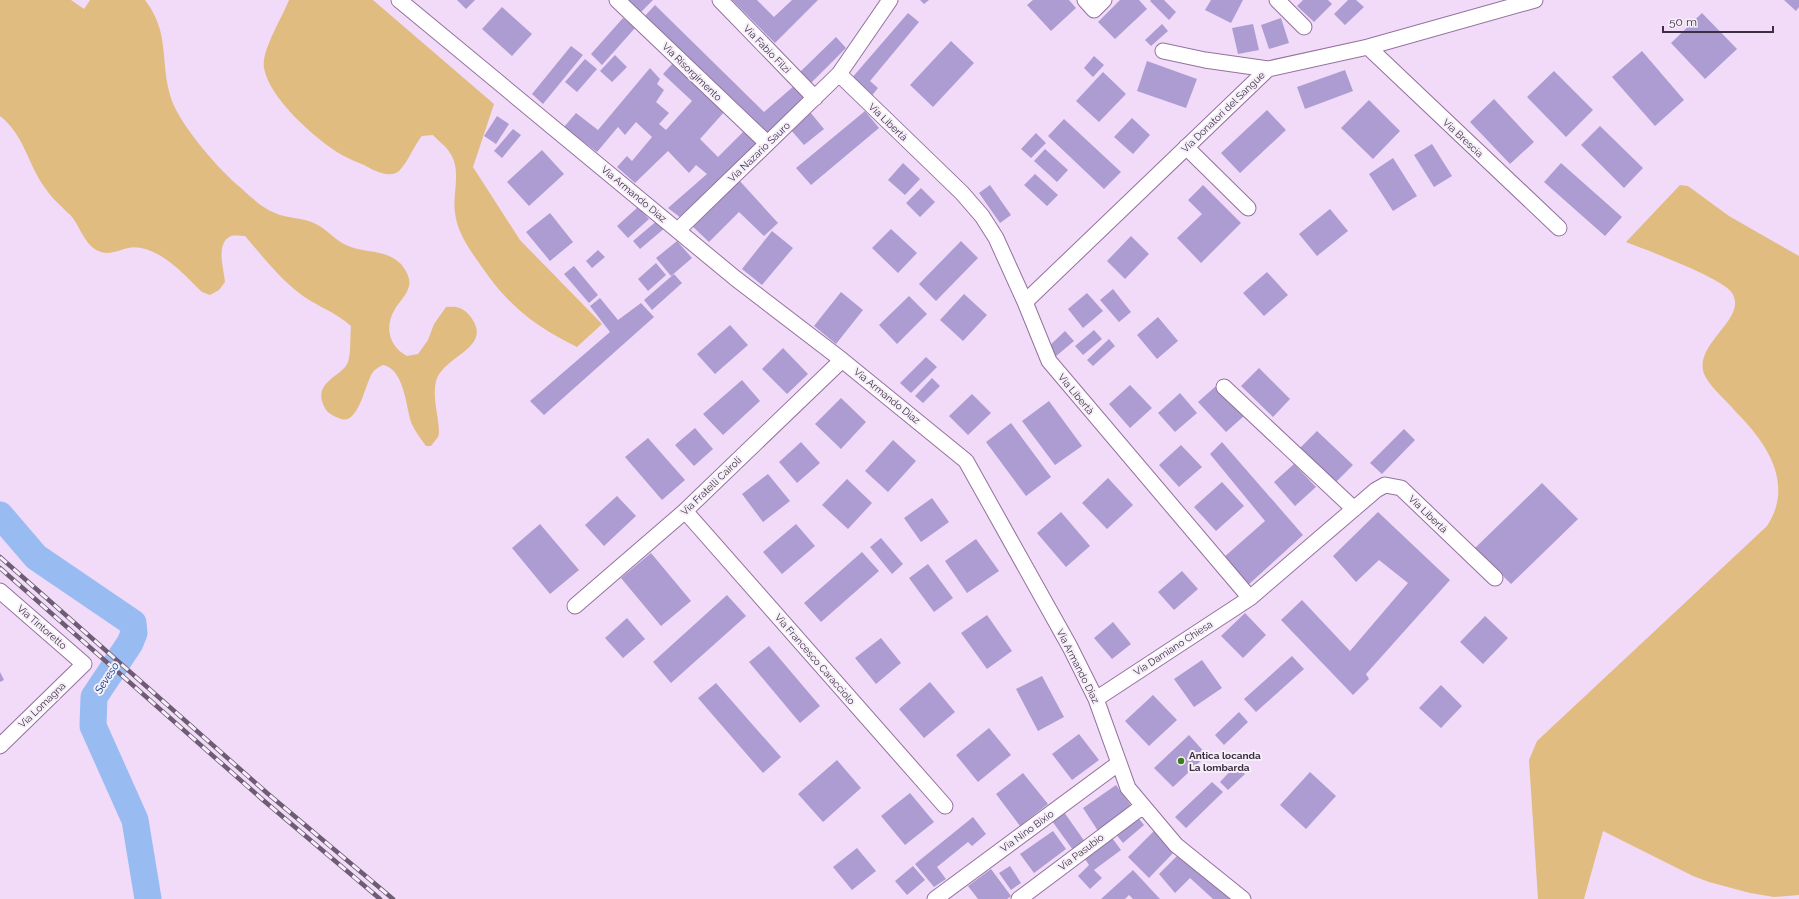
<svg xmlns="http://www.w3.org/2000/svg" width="1799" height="899" font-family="Raleway,sans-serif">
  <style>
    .green { fill: #e1bc81 }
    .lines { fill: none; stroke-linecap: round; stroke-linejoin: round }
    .river { stroke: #98bcf1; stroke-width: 27 }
    .building { fill: #ac9cd1 }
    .street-casing { stroke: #94719f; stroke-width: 17 }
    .street { stroke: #fff; stroke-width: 15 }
    .rail-casing { stroke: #6d5c73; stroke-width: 4.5 }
    .rail { stroke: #f6eff9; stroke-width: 3; stroke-dasharray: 9; stroke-linecap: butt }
    .poi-dot { fill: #3b7e20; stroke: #f6eff9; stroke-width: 1.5 }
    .labels { text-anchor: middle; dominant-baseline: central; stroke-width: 4; stroke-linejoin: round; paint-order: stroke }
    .street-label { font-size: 10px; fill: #3d2e42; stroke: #f6eff9 }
    .poi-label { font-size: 10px; font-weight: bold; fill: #3d2e42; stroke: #f6eff9; text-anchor: start }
    .water-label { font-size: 11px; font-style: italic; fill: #003b86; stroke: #f6eff9 }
  </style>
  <rect width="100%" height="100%" fill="#f2dbf9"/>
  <path class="green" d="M0 0H71L84 9 90 0H145C170 33 160 59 170 95 177 122 219 170 241 188 251 197 262 208 275 213 288 219 303 217 316 224 328 230 337 243 351 247 368 253 387 250 401 264 406 270 411 279 409 286 407 295 399 302 395 309 384 327 389 346 407 356L418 354 428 340 434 324 446 307C456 306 463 307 470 316 495 348 444 355 436 381 432 398 439 416 439 433L438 437 431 446H426C421 439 414 430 411 422 406 406 404 369 383 365 379 367 375 369 373 372 365 383 359 425 341 419 333 416 326 413 323 404 314 381 343 376 348 362 351 354 350 335 351 326 337 313 319 307 303 296 281 280 263 257 245 236 241 236 235 235 231 236 215 243 224 269 225 282L219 290 210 295 202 292C184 275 166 253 141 248 123 243 110 262 92 247 83 239 79 226 72 217 69 213 65 211 63 208 56 202 50 195 45 188 27 163 25 136 0 116Z
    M289 0H373L494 104 473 167 520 240 602 324 577 347C530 324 506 303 477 260 467 246 457 230 455 213 452 193 462 171 450 153 446 146 438 141 433 135L422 136C414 145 405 169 396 173 385 177 373 170 364 165 357 162 349 159 342 155 316 140 269 98 264 68 261 51 282 18 289 0Z
    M1680 185 1688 186 1729 216 1799 256V895L1774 897 1750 893 1709 882 1693 876 1603 831 1584 899H1538L1529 760 1537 741 1767 526C1795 483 1766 442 1735 411 1726 400 1712 389 1705 376 1690 345 1749 319 1732 293 1723 278 1646 250 1626 242Z"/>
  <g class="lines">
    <path class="river" d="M0 515 36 557 133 623 134 633 130 643 94 697 93 726 135 820 148 899"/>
  </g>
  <path class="building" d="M457 0H475L466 9Z
    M626 0H653L639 14Z
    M732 0H757L774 17 792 0H818L775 43Z
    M920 0H929L924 4Z
    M1033 0H1069L1076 8 1051 31 1027 5Z
    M1120 0H1139L1147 9 1115 39 1098 22Z
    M1151 0H1164L1176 12 1169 20 1150 1Z
    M1211 0H1243L1231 23 1205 10Z
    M1303 0H1328L1332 4 1314 22 1297 6Z
    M1348 0H1356L1364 7 1345 25 1334 14Z
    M1784 0H1799V7L1796 11Z
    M655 5 764 112 795 85 806 97 764 136 643 18Z
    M502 7 532 34 512 56 482 29Z
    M908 13 919 22 870 81 878 88 870 98 851 79Z
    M1702 13 1737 49 1705 79 1671 43Z
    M623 18 635 28 602 65 591 54Z
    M1281 18 1289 43 1269 49 1261 25Z
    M1162 24 1168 31 1151 46 1145 40Z
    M1253 24 1259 50 1238 54 1232 28Z
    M836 37 846 48 811 83 800 72Z
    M951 41 974 63 933 107 910 85Z
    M571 46 583 55 543 104 532 94Z
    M1642 51 1684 100 1655 126 1612 77Z
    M615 55 627 67 612 82 600 71Z
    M1094 56 1104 65 1093 77 1084 68Z
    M585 59 597 69 577 92 565 82Z
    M1147 61 1197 79 1186 108 1137 91Z
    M674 62 725 111 700 139 718 157 745 130 760 142 681 218 668 208 707 174 696 165 689 173 668 151 635 183 617 167 627 156 632 161 652 137 636 122 625 135 618 127 597 152 564 127 576 113 598 130 650 68 660 79 657 84 664 90 656 102 669 113 659 124 666 130 692 101 663 74Z
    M1345 70 1353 91 1305 109 1297 87Z
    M1554 71 1593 110 1566 137 1527 97Z
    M1103 72 1126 94 1099 122 1076 101Z
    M1494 99 1534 142 1510 164 1470 122Z
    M1369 100 1400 131 1373 159 1341 128Z
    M1267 110 1286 130 1240 173 1221 153Z
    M865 111 879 128 811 185 796 168Z
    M810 112 824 129 804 145 790 129Z
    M497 116 509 124 496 144 484 136Z
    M1132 118 1150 135 1133 154 1114 137Z
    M1064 119 1121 172 1104 189 1048 136Z
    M1600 126 1643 168 1624 188 1581 145Z
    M513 129 521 135 502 158 494 151Z
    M1036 133 1046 143 1031 158 1021 149Z
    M1432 144 1452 176 1434 187 1414 155Z
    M1045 149 1068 170 1057 182 1034 161Z
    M542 150 564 174 529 206 507 182Z
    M1393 158 1417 196 1393 211 1369 174Z
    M903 163 920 179 905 195 888 180Z
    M1561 163 1622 217 1605 236 1544 182Z
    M1035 174 1058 195 1047 206 1024 185Z
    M738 179 778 223 764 236 739 212 709 242 690 224Z
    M990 185 1011 215 1000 223 979 193Z
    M1203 185 1241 223 1201 263 1177 238 1202 214 1188 200Z
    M921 188 935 202 920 217 906 203Z
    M638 207 649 219 628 238 617 226Z
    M1330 209 1348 231 1317 256 1299 234Z
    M550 213 573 242 550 261 526 232Z
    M659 219 666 227 640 249 633 241Z
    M891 229 917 253 898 273 872 248Z
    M772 231 793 248 762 285 742 269Z
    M1131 236 1149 254 1125 279 1107 261Z
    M677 241 692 258 671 276 656 258Z
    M961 241 978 258 936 301 919 284Z
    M598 250 605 257 592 268 586 261Z
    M656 263 666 275 648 291 638 279Z
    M574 266 598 295 589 303 564 274Z
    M1267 272 1288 295 1264 316 1243 293Z
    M674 274 682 283 652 310 644 300Z
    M1113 289 1131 312 1119 322 1100 300Z
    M841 292 863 310 836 344 814 326Z
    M1087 293 1103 311 1083 328 1068 309Z
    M964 294 987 315 963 341 940 320Z
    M909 296 927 314 897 344 879 325Z
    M600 298 618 320 641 303 654 317 544 415 530 401 610 332 590 306Z
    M1158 317 1178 341 1157 359 1137 335Z
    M730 325 748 345 715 374 697 354Z
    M1094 330 1102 339 1083 355 1075 346Z
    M1065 331 1074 341 1055 357 1047 348Z
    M1109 339 1115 346 1093 366 1087 360Z
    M783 348 808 374 787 394 762 369Z
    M926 357 937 367 911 393 900 383Z
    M1259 368 1290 399 1273 417 1241 386Z
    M932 378 940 386 923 403 915 396Z
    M742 380 760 401 723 435 703 414Z
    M1130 385 1152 408 1130 428 1109 404Z
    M1216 386 1244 416 1226 432 1198 402Z
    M1180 393 1197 413 1175 432 1158 413Z
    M972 394 991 413 968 435 949 416Z
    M841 398 866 422 841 449 815 424Z
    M1049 401 1082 446 1055 465 1022 421Z
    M1011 423 1051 477 1026 496 986 442Z
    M695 428 713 449 694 466 675 445Z
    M1404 429 1415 440 1382 474 1370 463Z
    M1317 431 1353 465 1335 483 1300 448Z
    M648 438 685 480 662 500 625 457Z
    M893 440 916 461 888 492 865 471Z
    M801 442 820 463 797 483 779 462Z
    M1222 442 1303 535 1247 586 1223 558 1265 521 1210 454Z
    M1181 445 1202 467 1179 487 1159 465Z
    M1294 464 1316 487 1295 506 1274 482Z
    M768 474 790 501 763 522 742 494Z
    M1108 478 1133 505 1107 529 1082 503Z
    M847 479 872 503 848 529 822 505Z
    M1222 482 1244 506 1216 531 1194 507Z
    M1542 483 1578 519 1511 584 1475 548Z
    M617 496 636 516 604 546 585 525Z
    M932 498 949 522 921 542 904 518Z
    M1061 512 1090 546 1066 567 1037 533Z
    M1378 512 1450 580 1366 674 1369 679 1353 695 1281 620 1302 600 1350 651 1408 583 1379 560 1356 582 1333 556Z
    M540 524 579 570 550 594 512 548Z
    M796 524 815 546 782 574 763 552Z
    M881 538 903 564 892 574 870 547Z
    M976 539 999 571 967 593 945 561Z
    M862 552 879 571 821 622 804 603Z
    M651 553 691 601 661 626 621 578Z
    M928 564 953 598 934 612 909 578Z
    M1182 571 1198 589 1174 610 1158 592Z
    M727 595 746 616 671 683 653 662Z
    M1245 613 1266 635 1243 658 1221 636Z
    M987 615 1012 651 987 669 961 633Z
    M1485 616 1508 638 1483 664 1460 642Z
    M627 618 645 639 623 658 605 638Z
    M1113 622 1131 644 1112 659 1094 638Z
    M881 638 901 663 876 684 855 658Z
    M769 646 820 706 800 723 749 662Z
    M1292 656 1304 669 1256 712 1244 699Z
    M1202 660 1222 688 1194 707 1174 679Z
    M0 672 4 680 0 682Z
    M1042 676 1064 717 1038 731 1016 689Z
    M930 682 955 712 924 738 899 709Z
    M716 683 781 757 763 773 698 698Z
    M1441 685 1462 706 1441 728 1419 708Z
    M1153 695 1177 720 1149 746 1125 721Z
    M1239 712 1248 722 1224 745 1215 735Z
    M989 728 1011 755 978 782 956 755Z
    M1079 734 1099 760 1072 780 1052 754Z
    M1189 735 1207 755 1173 787 1154 768Z
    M837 760 861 788 823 822 798 794Z
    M1236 765 1245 774 1228 790 1220 782Z
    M1310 772 1336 796 1306 829 1280 805Z
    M1023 773 1048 804 1020 826 996 794Z
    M1212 782 1223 792 1186 828 1175 817Z
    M1116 785 1132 807 1098 831 1083 808Z
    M910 793 934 822 905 845 881 816Z
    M1064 812 1085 842 1073 850 1052 821Z
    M1136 815 1144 825 1123 843 1115 833Z
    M973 817 986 834 972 846 968 842 937 867 946 879 934 887 915 864Z
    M1155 830 1176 850 1149 878 1128 857Z
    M1053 831 1066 849 1034 873 1020 854Z
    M1110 835 1121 850 1094 870 1102 878 1090 889 1078 876 1089 865 1083 856Z
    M857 848 876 871 852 890 833 867Z
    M1180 853 1233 899H1213L1190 878 1175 893 1159 874Z
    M913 866 925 880 907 895 895 881Z
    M1010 866 1021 883 1011 890 999 873Z
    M991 869 1011 896 1007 899H978L968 886Z
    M1133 870 1160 899H1133L1129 895 1125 899H1101Z"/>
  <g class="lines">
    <defs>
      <path id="street" d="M399 0 735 278 842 360 966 461 1070 647 1096 699 1128 788 1176 845 1243 899
        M617 0 767 143
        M720 0 815 98
        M1085 0 1094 10 1104 0
        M1277 0 1304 27
        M1368 47 1559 228
        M1163 51 1205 60 1268 69
        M839 74 962 193 982 216 996 238 1025 302 1049 361 1250 598
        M1186 147 1248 208
        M678 230 839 74 890 0
        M1025 302 1268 69 1368 47 1535 0
        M1224 387 1354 509
        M685 511 945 806
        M0 591 84 664 0 746
        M575 606 685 511 842 360
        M1096 699 1250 598 1376 490 1385 485 1401 488 1495 578
        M935 899 1119 763
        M1019 899 1143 806"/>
    </defs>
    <use href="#street" class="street-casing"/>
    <use href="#street" class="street"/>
    <defs>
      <path id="rail" d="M0 557 267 793 393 899
        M0 568 263 800 380 899"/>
    </defs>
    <use href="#rail" class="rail-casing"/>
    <use href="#rail" class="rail"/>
  </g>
  <circle class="poi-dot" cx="1181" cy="761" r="4"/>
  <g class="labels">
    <g class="street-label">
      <text transform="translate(767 49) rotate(46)">Via Fabio Filzi</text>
      <text transform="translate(692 72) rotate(44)">Via Risorgimento</text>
      <text transform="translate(1223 112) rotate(-44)">Via Donatori del Sangue</text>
      <text transform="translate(888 122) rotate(44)">Via Libertà</text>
      <text transform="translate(1463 138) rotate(43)">Via Brescia</text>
      <text transform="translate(759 152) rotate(-44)">Via Nazario Sauro</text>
      <text transform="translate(634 194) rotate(40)">Via Armando Diaz</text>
      <text transform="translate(1076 394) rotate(50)">Via Libertà</text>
      <text transform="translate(887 396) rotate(39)">Via Armando Diaz</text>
      <text transform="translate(711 486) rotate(-44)">Via Fratelli Cairoli</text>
      <text transform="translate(1428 514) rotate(44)">Via Libertà</text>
      <text transform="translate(42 627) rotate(41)">Via Tintoretto</text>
      <text transform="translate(1173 648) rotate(-33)">Via Damiano Chiesa</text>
      <text transform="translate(815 659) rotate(49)">Via Francesco Caracciolo</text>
      <text transform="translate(1078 666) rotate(63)">Via Armando Diaz</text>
      <text transform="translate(42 705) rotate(-44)">Via Lomagna</text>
      <text transform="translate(1027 831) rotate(-36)">Via Nino Bixio</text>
      <text transform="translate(1081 852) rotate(-37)">Via Pasubio</text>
    </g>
    <g class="poi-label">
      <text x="1189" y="755">Antica locanda<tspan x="1189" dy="12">La lombarda</tspan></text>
    </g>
    <g class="water-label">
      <text transform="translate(107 678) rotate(-57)">Seveso</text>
    </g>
  </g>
  <path d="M1663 26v6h110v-6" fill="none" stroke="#3d2e42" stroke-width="2"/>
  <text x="1669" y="26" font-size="12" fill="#3d2e42" stroke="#f6eff9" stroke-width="3" paint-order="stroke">50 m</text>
</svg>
